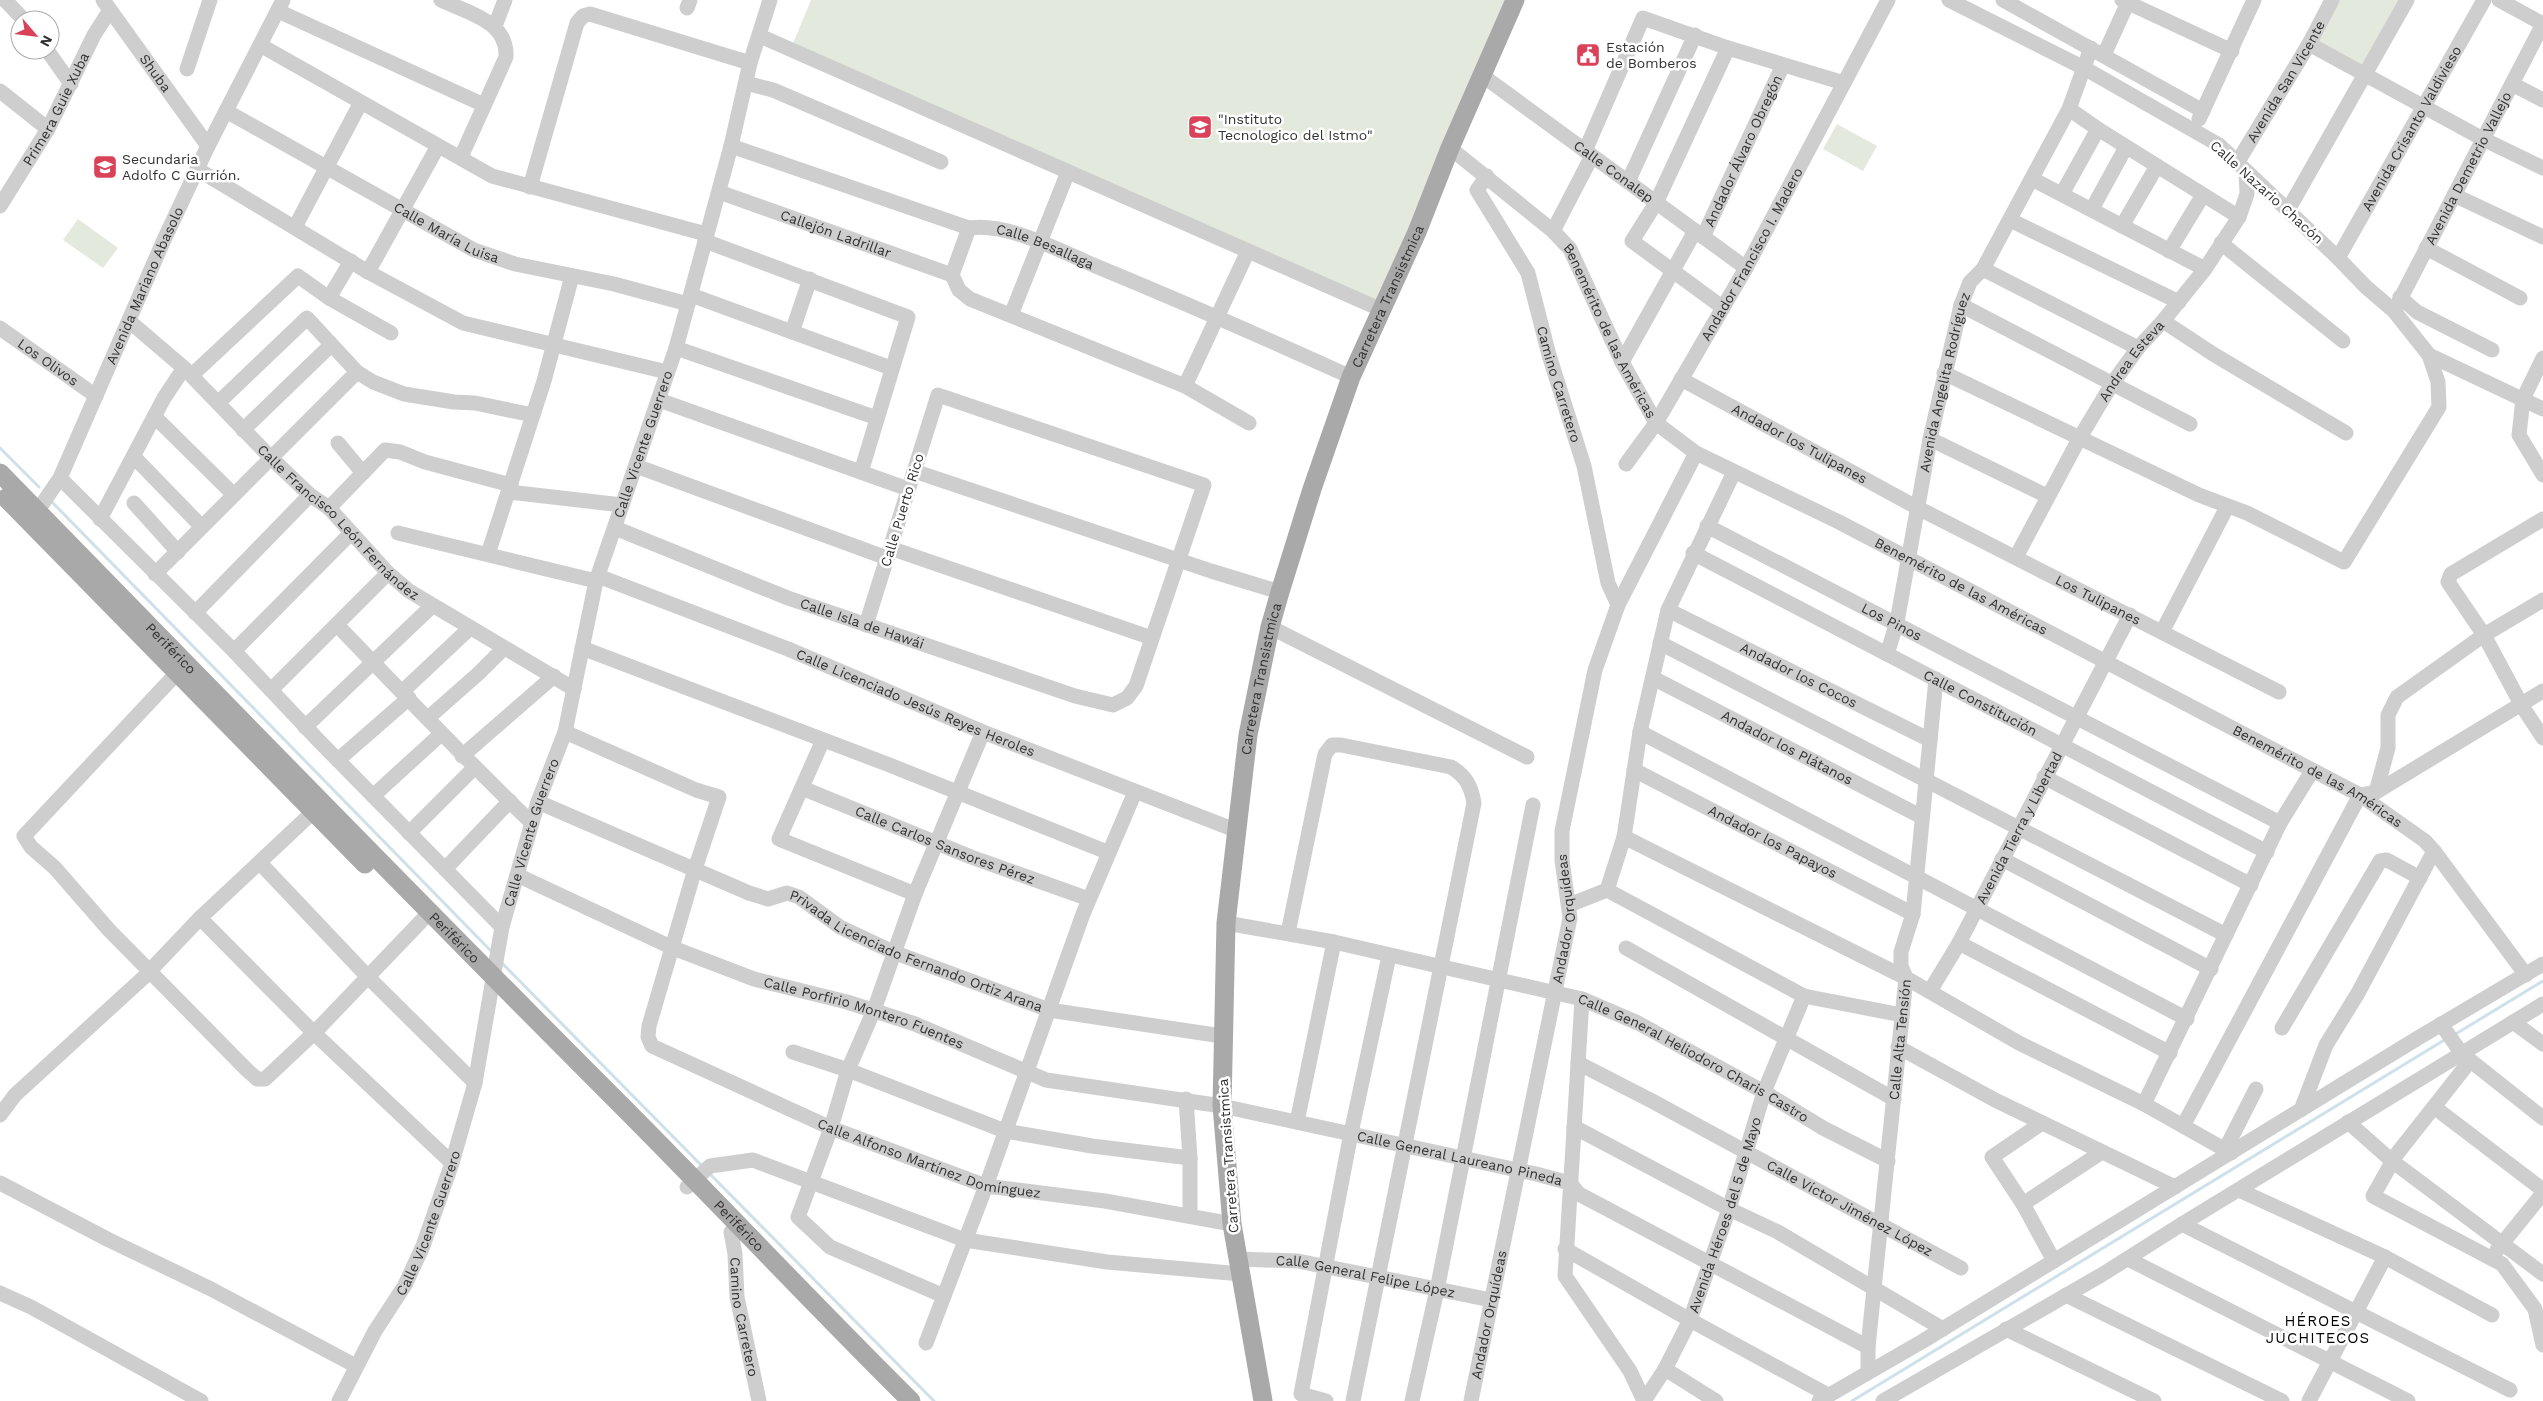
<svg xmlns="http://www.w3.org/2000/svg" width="2543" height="1401" font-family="'Work Sans',sans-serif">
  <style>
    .green { fill: #e4e9dd }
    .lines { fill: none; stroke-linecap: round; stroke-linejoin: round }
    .stream { stroke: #cee1ea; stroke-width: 3 }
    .minor { stroke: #cecece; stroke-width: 15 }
    .major { stroke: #a9a9a9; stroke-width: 19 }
    .labels { text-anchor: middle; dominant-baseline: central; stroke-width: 5; stroke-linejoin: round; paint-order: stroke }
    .poi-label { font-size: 14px; fill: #313131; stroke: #fff; text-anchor: start }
    .street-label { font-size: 14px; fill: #313131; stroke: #fff }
    .neighbourhood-label { font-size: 15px; letter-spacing: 1px; fill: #000; stroke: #fff }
  </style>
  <rect width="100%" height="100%" fill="#fff"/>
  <path class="green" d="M811 0H1515L1382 310 792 46Z
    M2332 0H2407L2365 73 2309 44Z
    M1837 124 1877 146 1863 171 1823 149Z
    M78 219 118 248 103 268 63 240Z"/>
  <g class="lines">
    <path class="stream" d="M0 448 39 487
      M51 501 492 952
      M501 962 702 1166
      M2454 1035 2543 981
      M708 1172 934 1401
      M1852 1401 2446 1039"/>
    <g class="minor">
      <path d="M5 0 24 20"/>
      <path id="s1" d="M103 0 208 146"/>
      <path d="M441 0C468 13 508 21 506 57L461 157"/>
      <path d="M2003 0 2203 111"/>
      <path d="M2122 0 2232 51"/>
      <path d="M2499 0 2543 24"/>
      <path d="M687 8 690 0"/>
      <path d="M278 11 484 105"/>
      <path d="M495 26 505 0"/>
      <path d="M760 36 1382 310"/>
      <path d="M2309 44 2483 139 2543 168"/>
      <path d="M260 45 492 176 706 234"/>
      <path d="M47 50 71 84"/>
      <path d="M2104 55 2129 0"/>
      <path d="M187 69 210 0"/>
      <path id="s2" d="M1483 76 1746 268"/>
      <path d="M746 83 773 90 941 162"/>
      <path d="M2512 84 2543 100"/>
      <path d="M0 91 48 129"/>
      <path d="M2069 109 2098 129 2239 217"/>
      <path id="s3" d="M226 111 474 250 515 264 614 284 688 304"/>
      <path d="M2199 119 2254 0"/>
      <path id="s4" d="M731 146 969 228C1008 222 1062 252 1098 267 1183 302 1267 339 1351 377"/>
      <path id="s5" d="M1450 148 1553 231 1570 249 1622 362 1656 423 1696 453 1839 522 2360 795 2425 841 2434 851 2526 975"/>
      <path d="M1585 151 1643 18 1728 48 1844 83"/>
      <path id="s6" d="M2237 163 2309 44 2332 0"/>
      <path d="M197 169 368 272 463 323 667 372"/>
      <path id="s7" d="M1487 176 1477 190 1528 273 1549 355 1584 466 1608 583 1618 605"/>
      <path d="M2032 179 2205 269"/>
      <path d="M1628 182 1695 35"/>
      <path d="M530 187 577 23 583 16 590 14 750 63"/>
      <path id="s8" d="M719 192 952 275"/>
      <path d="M2062 194 2098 129"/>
      <path d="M2454 195 2543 237"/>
      <path id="s9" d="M0 206 48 129 94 35 110 10"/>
      <path d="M2092 209 2126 147"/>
      <path d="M2288 210 2407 0"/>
      <path d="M2010 220 2179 302"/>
      <path d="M2122 226 2157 166"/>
      <path d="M295 227 360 104"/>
      <path d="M969 228 952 275 959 290 970 299 1185 386 1249 423"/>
      <path d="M1553 231 1592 156"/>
      <path id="s10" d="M1703 237 1783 65"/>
      <path d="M705 241 908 317 861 472"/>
      <path d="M2221 243 2343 341"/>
      <path d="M2426 248 2520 298"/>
      <path d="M2169 251 2203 195"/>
      <path id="s11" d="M2338 258 2484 0"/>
      <path d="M1983 269 2138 348"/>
      <path d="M368 272 438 146"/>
      <path d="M691 295 891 368"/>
      <path d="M2400 297 2417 312 2492 350"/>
      <path d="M329 298 351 261"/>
      <path d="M1961 305 2190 424"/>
      <path d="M1722 307 1632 241 1656 203 1728 48"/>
      <path id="s12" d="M2394 311 2543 24"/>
      <path d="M1011 315 1068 172"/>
      <path id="s13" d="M129 321 184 368 271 458 310 495 329 508 388 573 409 591 574 689"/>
      <path d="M2163 321 2213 354 2346 433"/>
      <path id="s14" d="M0 328 96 396"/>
      <path d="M792 332 810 279"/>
      <path d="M676 348 877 418"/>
      <path d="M2429 355 2543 409"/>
      <path d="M2543 358 2523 399 2519 435 2543 475"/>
      <path d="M1622 362 1695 231"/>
      <path d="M357 372 373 382 404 394 454 402 475 403 533 415"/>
      <path d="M1944 373 2199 495 2247 513 2344 562 2439 407 2438 382 2429 355 2394 311 2366 287 2338 258 2219 145 2084 68 1949 0"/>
      <path d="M192 375 298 276 329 298 391 333"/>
      <path id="s15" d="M1681 379 1918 508 2279 692"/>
      <path d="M1185 386 1248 251"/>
      <path d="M659 400 908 489"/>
      <path d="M155 417 234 495"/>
      <path d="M243 430 331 345"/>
      <path d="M1930 439 2047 496"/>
      <path d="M338 443 363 473"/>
      <path d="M134 457 202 527"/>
      <path id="s16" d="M1626 464 1656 423 1746 268 1888 0"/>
      <path d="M636 466 887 558"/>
      <path d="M914 471 1211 571 1280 592"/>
      <path d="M60 478 234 651 320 742 502 927"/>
      <path d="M509 492 622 505"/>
      <path d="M134 503 178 552"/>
      <path d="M329 508 385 450 400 452 425 462 511 485"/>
      <path id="s17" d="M32 519 60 478 163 242 208 146 283 0"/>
      <path d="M100 519 164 398 184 368"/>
      <path d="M2543 519 2451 574 2448 582 2484 635 2522 706 2543 738"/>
      <path id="s18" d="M1707 526 2280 823"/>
      <path id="s19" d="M615 528 788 598 1075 696 1113 705 1127 698 1136 686 1204 485 938 395 866 625"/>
      <path d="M398 533 596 581"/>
      <path d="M890 548 1152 638"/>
      <path id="s20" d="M1693 553 2267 852"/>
      <path d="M488 554 544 381 572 276"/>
      <path id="s21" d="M2016 557 2079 439 2112 384 2138 348 2163 321 2205 269 2239 217 2247 194 2246 171"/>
      <path d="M155 574 357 372 307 318 218 403"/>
      <path id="s22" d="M598 576 788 649 983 732 1235 830"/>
      <path id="s23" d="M1668 610 1930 740"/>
      <path d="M195 613 310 495"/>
      <path d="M337 625C402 692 465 759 532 823"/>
      <path d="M1270 627 1527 757"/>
      <path d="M2162 632 2227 507"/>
      <path d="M1660 643 2226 935"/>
      <path d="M582 648 887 764 1107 852"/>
      <path d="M234 651 351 533"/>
      <path id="s24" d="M1887 654 1897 622 1930 439 1961 305 1970 282 1983 269 2069 109 2091 48"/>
      <path d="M177 673 24 836 31 847 55 868 109 930 247 1070 257 1079H265L314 1033 429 913"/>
      <path id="s25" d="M1653 678 1922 817"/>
      <path d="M271 690 388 573"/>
      <path d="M403 691 470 628"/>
      <path d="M428 718 479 673 504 648"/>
      <path d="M305 727 432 606"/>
      <path id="s26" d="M565 732 696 790 719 797 695 869 649 1026 648 1037 652 1046 831 1128 986 1186 1105 1201 1232 1224"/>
      <path d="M1640 732 2187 1019"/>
      <path d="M823 740 779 839 915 894"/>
      <path d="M462 756 554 676"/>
      <path d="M338 760 409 698"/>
      <path id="s27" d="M1634 770 1913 914"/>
      <path d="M2044 777 2251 885"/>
      <path id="s28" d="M802 788 971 857 1089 899"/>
      <path d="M2376 792 2388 748V715L2397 697 2484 635 2543 600"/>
      <path d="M373 796 441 734"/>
      <path id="s29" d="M538 802 749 893 768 899 787 893 799 897 840 927 893 952 1049 1010 1222 1036"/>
      <path d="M313 812 200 918 314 1033 452 1163"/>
      <path d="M409 833 474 768"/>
      <path d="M1624 837 1906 978 2019 1043 2144 1104 2231 1153"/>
      <path d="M2002 859 2211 969"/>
      <path d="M260 863 368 977 475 1083"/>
      <path d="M445 869 510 801"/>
      <path id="s30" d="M517 875 673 948 754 979 847 1002 915 1024 1046 1080 1222 1106 1536 1174 1570 1183 1579 1194 1868 1347"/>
      <path d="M1607 890 1804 996 1902 1015"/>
      <path d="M1569 905 1607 890 1624 837 1640 732 1668 610 1734 472"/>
      <path id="s31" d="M1226 923 1334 942 1582 999 1638 1023 1764 1092 1823 1128 1888 1161"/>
      <path d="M1288 933 1325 754 1332 745H1341L1451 767C1466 776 1471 786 1474 803L1353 1401"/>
      <path d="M1959 943 2170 1053"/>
      <path d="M1626 948 1894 1099"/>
      <path id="s32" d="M1930 991 1959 943 2130 615"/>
      <path d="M1582 999 1565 1276 1630 1371 1644 1401"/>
      <path d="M2513 1022 2543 1044"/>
      <path d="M2441 1024 2462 1054 2543 1118"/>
      <path d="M2282 1028 2380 861 2387 860 2420 878"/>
      <path d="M1898 1047 1995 1100 2175 1187"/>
      <path d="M793 1052 848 1070 1005 1131 1092 1146 1190 1158"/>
      <path d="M2470 1061 2396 1155 2373 1196 2502 1264 2535 1309 2543 1345"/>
      <path id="s33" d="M1578 1063 1652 1101 1961 1268"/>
      <path d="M1186 1099 1190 1158V1215"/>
      <path d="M2144 1104 2280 823 2312 771"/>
      <path d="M2434 1107 2543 1190"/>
      <path d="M2301 1110 2326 1045 2358 993 2434 851"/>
      <path d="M0 1115 15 1095 143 978 200 918"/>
      <path d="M1297 1122 1334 942"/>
      <path d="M2348 1122 2392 1161 2543 1274"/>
      <path d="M2042 1123 1992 1157 2023 1204 2054 1261"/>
      <path d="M2183 1126 2360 795 2376 792 2543 691"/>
      <path d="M1574 1127 1729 1209 1778 1232 1943 1329"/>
      <path d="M2225 1150 2256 1089"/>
      <path d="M0 1183 109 1240 211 1289 356 1366"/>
      <path d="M687 1187 710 1166 753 1160 965 1240 1107 1262 1241 1274"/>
      <path d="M2239 1190 2385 1257 2492 1315"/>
      <path d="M2023 1204 2102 1152"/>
      <path d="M2182 1224 2510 1390"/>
      <path id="s34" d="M731 1232 735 1254 737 1297 759 1401"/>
      <path d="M1565 1249 1690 1320 1828 1395"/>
      <path d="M2497 1250 2543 1193"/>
      <path id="s35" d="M1238 1259 1298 1261 1491 1300"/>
      <path d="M2128 1259 2408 1401"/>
      <path d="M0 1293 31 1307 201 1401"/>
      <path d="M2066 1295 2282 1401"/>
      <path d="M944 1296 830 1247 798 1217 831 1128 848 1070 874 1010 915 894 983 732"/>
      <path d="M2006 1329 2154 1401"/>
      <path d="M926 1343 986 1186 1083 914 1135 792"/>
      <path d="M1665 1369 1716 1401"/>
      <path id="s36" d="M1868 1372V1347L1906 978 1901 966V952L1913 914 1936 679"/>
      <path id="s37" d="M339 1401 375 1331 405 1285 423 1246 452 1163 475 1083 502 927 538 802 565 732 596 581 676 348 731 146 750 63 770 0"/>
      <path d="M1326 1401 1301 1394 1351 1133 1389 956"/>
      <path d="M1412 1401 1437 1290 1533 805"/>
      <path id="s38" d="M1471 1401 1570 918 1562 860V831L1595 670 1618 605 1696 453"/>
      <path id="s39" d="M1644 1401 1665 1369 1690 1320 1729 1209 1764 1092 1804 996"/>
      <path d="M1819 1401 1923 1341 2418 1038 2543 964"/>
      <path d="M1883 1401 2103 1274 2182 1224 2543 1004"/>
      <path d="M2309 1401 2385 1257"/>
    </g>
    <g class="major">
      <path id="s40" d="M0 473C204 682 407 891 614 1098 714 1198 810 1301 911 1401"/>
      <path d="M6 498 365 864"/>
      <path id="s41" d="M1263 1401 1232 1224 1222 1106 1226 923 1248 735 1270 627 1280 592 1312 489 1351 377 1417 232 1450 148 1515 0"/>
    </g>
  </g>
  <defs>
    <symbol id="civic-square" viewBox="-11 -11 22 22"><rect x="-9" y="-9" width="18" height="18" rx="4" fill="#d94258" stroke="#fff"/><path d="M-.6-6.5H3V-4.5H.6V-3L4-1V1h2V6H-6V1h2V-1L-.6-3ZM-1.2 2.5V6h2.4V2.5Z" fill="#fff"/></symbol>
    <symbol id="university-square" viewBox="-11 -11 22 22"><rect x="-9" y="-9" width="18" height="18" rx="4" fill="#d94258" stroke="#fff"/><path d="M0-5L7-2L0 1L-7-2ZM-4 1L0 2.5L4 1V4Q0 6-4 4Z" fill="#fff"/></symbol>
    <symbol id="school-square" viewBox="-11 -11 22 22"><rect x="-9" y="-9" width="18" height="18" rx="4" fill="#d94258" stroke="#fff"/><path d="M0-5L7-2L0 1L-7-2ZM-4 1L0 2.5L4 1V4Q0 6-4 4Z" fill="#fff"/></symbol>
  </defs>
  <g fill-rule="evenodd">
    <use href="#civic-square" x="1574" y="41" width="28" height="28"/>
    <use href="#university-square" x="1186" y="113" width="28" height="28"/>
    <use href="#school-square" x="91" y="153" width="28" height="28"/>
  </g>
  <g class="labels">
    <g class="poi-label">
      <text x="1606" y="47">Estación<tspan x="1606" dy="16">de Bomberos</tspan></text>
      <text x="1218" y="119">"Instituto<tspan x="1218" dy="16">Tecnologico del Istmo"</tspan></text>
      <text x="122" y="159">Secundaria<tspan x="122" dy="16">Adolfo C Gurrión.</tspan></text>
    </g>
    <g class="street-label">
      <text stroke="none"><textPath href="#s1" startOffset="90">Shuba</textPath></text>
      <text stroke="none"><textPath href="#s6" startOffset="95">Avenida San Vicente</textPath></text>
      <text stroke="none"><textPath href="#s9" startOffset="112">Primera Guie Xuba</textPath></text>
      <text stroke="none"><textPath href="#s11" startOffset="149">Avenida Crisanto Valdivieso</textPath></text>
      <text stroke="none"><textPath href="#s10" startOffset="95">Andador Álvaro Obregón</textPath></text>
      <text stroke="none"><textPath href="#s12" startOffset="161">Avenida Demetrio Vallejo</textPath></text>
      <text stroke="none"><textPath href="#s2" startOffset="162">Calle Conalep</textPath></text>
      <text transform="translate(2267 192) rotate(42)">Calle Nazario Chacón</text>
      <text stroke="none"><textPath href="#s3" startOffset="252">Calle María Luisa</textPath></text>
      <text stroke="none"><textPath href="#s8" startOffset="124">Callejón Ladrillar</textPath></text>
      <text stroke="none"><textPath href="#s4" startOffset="331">Calle Besallaga</textPath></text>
      <text stroke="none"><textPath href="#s16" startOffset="245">Andador Francisco I. Madero</textPath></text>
      <text stroke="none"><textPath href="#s17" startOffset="260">Avenida Mariano Abasolo</textPath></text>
      <text stroke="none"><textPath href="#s41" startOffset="1132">Carretera Transistmica</textPath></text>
      <text stroke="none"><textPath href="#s5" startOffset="248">Benemérito de las Américas</textPath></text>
      <text stroke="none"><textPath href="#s21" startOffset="228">Andrea Esteva</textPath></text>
      <text stroke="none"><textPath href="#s14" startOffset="59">Los Olivos</textPath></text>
      <text stroke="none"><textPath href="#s24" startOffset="278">Avenida Angelita Rodríguez</textPath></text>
      <text stroke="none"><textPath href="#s7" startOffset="230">Camino Carretero</textPath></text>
      <text stroke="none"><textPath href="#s15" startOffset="135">Andador los Tulipanes</textPath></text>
      <text stroke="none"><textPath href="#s37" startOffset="1010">Calle Vicente Guerrero</textPath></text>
      <text transform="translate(902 510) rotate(-73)">Calle Puerto Rico</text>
      <text stroke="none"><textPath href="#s13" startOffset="291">Calle Francisco León Fernández</textPath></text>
      <text stroke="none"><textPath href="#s5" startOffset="698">Benemérito de las Américas</textPath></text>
      <text stroke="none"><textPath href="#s15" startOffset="472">Los Tulipanes</textPath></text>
      <text stroke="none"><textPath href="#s18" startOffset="208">Los Pinos</textPath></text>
      <text stroke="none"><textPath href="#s19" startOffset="265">Calle Isla de Hawái</textPath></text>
      <text stroke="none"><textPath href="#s40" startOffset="245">Periférico</textPath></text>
      <text stroke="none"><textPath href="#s23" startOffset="146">Andador los Cocos</textPath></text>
      <text stroke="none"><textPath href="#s41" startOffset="728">Carretera Transistmica</textPath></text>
      <text stroke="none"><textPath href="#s22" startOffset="342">Calle Licenciado Jesús Reyes Heroles</textPath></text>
      <text stroke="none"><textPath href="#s20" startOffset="324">Calle Constitución</textPath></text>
      <text stroke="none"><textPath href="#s25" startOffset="151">Andador los Plátanos</textPath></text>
      <text stroke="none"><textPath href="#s5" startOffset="1102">Benemérito de las Américas</textPath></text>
      <text stroke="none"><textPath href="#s32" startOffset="186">Avenida Tierra y Libertad</textPath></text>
      <text stroke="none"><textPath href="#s37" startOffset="605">Calle Vicente Guerrero</textPath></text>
      <text stroke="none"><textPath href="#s27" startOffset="156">Andador los Papayos</textPath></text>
      <text stroke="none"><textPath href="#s28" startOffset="154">Calle Carlos Sansores Pérez</textPath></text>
      <text stroke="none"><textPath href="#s38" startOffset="492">Andador Orquídeas</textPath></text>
      <text stroke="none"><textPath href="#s40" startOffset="650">Periférico</textPath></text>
      <text stroke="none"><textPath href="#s29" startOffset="412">Privada Licenciado Fernando Ortiz Arana</textPath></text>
      <text stroke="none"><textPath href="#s30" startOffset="374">Calle Porfirio Montero Fuentes</textPath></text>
      <text stroke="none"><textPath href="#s36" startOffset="334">Calle Alta Tensión</textPath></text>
      <text stroke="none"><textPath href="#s31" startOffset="490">Calle General Heliodoro Charis Castro</textPath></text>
      <text transform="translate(1228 1156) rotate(-94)">Carretera Transistmica</text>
      <text stroke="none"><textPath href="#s26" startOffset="728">Calle Alfonso Martínez Domínguez</textPath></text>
      <text stroke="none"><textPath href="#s30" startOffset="990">Calle General Laureano Pineda</textPath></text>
      <text stroke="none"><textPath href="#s33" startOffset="308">Calle Víctor Jiménez López</textPath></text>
      <text stroke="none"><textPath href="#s39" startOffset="204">Avenida Héroes del 5 de Mayo</textPath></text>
      <text stroke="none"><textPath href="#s37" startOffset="200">Calle Vicente Guerrero</textPath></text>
      <text stroke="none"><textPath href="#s40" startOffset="1055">Periférico</textPath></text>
      <text stroke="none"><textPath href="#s35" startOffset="129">Calle General Felipe López</textPath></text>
      <text stroke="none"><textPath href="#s38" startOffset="88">Andador Orquídeas</textPath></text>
      <text stroke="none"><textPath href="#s34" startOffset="86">Camino Carretero</textPath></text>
    </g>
    <g class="neighbourhood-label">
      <text x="2318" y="1321">HÉROES<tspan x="2318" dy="17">JUCHITECOS</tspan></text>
    </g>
  </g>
  <g transform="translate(35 35) rotate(118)"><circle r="24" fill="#ffffff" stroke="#adadad"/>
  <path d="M0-4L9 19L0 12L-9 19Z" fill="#d94258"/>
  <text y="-8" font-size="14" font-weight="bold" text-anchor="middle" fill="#313131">N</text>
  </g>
</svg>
